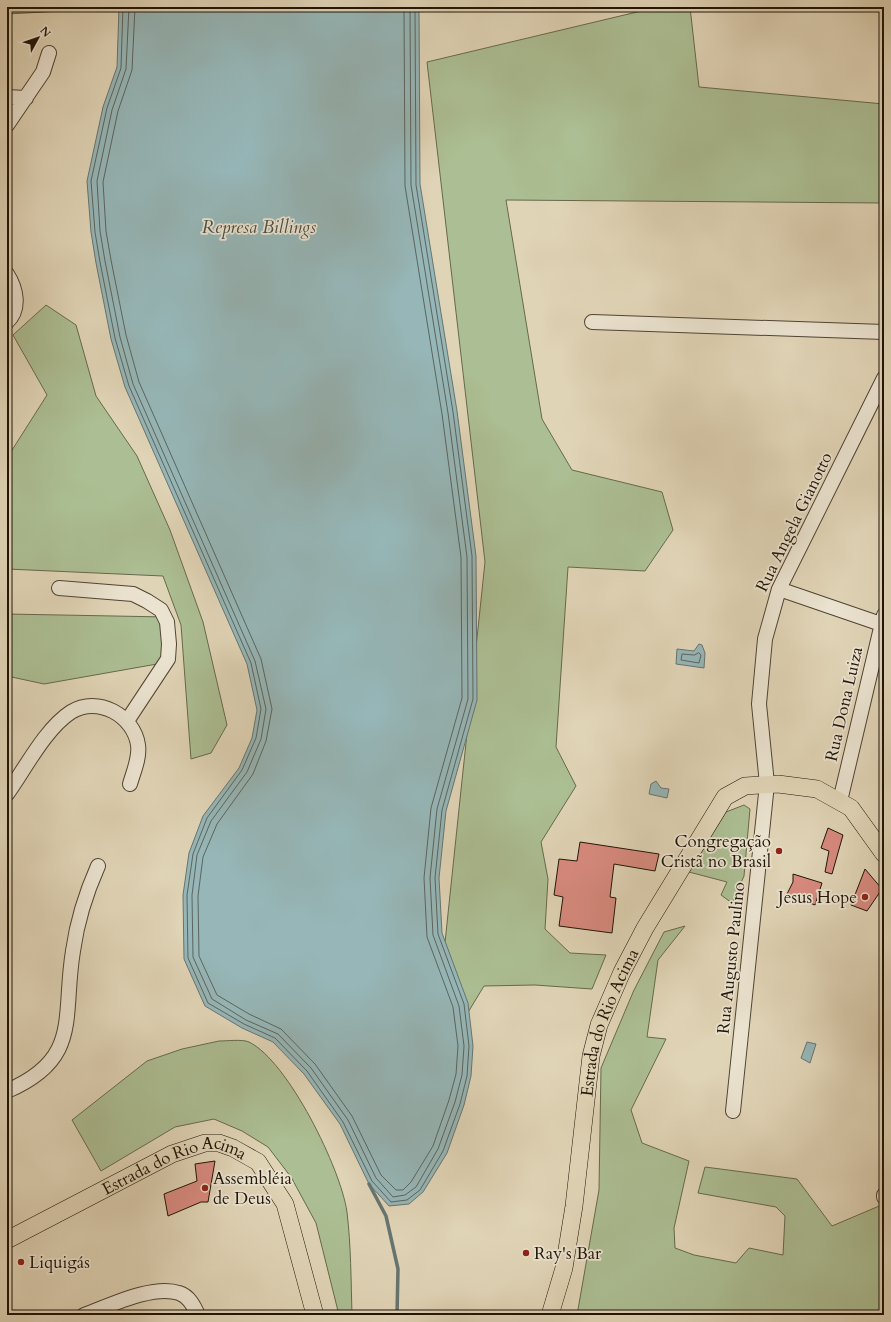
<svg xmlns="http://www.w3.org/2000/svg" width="891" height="1322" font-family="Cardo,serif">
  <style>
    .green { fill: #acbe93; stroke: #66694d }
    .water { fill: #96b6b7; stroke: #667571 }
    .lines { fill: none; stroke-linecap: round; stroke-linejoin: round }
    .shore { stroke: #5a655f; stroke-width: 1 }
    .stream { stroke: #667571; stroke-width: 3.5 }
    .building { fill: #d88a7f; stroke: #1f1407 }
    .minor-casing { stroke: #4f4433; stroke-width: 16 }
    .major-casing { stroke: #1f1407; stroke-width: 18 }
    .minor { stroke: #ebe3d0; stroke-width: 14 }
    .major { stroke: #e0d4b6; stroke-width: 17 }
    .poi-dot { fill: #8f2418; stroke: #ebe3d0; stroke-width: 1.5 }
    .labels { text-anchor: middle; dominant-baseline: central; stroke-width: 3.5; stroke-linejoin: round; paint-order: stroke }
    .street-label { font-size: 17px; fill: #1f1407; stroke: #ebe3d0 }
    .poi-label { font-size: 17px; fill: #1f1407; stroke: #ebe3d0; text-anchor: start }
    .water-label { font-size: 18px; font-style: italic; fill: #494d45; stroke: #ebe3d0 }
  </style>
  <rect width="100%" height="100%" fill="#e0d4b6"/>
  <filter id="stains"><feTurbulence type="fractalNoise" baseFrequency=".005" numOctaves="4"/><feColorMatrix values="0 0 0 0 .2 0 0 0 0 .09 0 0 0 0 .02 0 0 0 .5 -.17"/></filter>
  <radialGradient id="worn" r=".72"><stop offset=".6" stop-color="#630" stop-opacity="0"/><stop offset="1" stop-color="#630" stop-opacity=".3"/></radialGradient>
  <path class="green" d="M7 7H102V9L7 14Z
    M658 7H690L699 87 884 104V203L506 200 542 419 572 470 662 492 673 530 645 571 568 567 556 747 576 786 541 842 548 879 545 929 570 953 606 955 592 989 535 985 484 986 467 1014 440 990 485 562 427 62Z
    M46 305 76 325 96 396 137 456 170 530 203 622 227 725 211 753 191 759 181 625 163 576 7 569V458L47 395 13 335Z
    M7 614 167 617 174 661 44 684 7 676Z
    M744 805 750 809 744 876 732 903 721 895 727 882 689 872 726 812Z
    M685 926 658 960 647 1037 666 1039 631 1110 642 1143 689 1161 674 1228 675 1248 694 1255 736 1263 749 1248 783 1255 785 1216 776 1207 698 1193 705 1167 797 1179 832 1226 884 1204V1315H577L599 1190 601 1068 634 990 664 932Z
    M219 1041C228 1041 242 1039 249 1042 288 1061 341 1169 347 1212 351 1246 351 1281 352 1315H339L316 1223 291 1177 268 1147 242 1131 214 1119 175 1127 101 1171 72 1120 147 1061 182 1049Z"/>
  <path class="water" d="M119 7H419L420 184 457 411 476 556 477 700 446 811 439 878 442 933 468 1003 473 1046 471 1076 464 1105 447 1153 423 1192 409 1204 389 1206 369 1184 340 1124 304 1074 273 1042 242 1028 205 1006 184 959 183 895 189 853 203 816 239 768 252 738 257 710 247 664 125 387 111 339 96 263 91 232 87 181 103 107 117 67Z
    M699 644 702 645 705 653 704 668 676 664 677 649 694 651Z
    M656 781 661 788 669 789 667 798 649 794 651 784Z
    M807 1042 816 1044 810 1063 801 1058Z"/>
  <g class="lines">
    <path class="shore" d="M123 7 121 68 107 108 91 181 95 232 100 262 115 338 129 386 251 663 261 709 256 738 242 770 207 818 193 854 187 895 188 958 208 1003 244 1024 275 1038 307 1071 343 1122 372 1181 391 1202 407 1200 420 1190 443 1151 460 1104 467 1076 469 1046 464 1004 438 934 435 878 442 810 473 699 472 556 453 412 416 185 415 7
      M129 7 126 69 112 110 97 181 100 231 105 261 120 337 133 384 255 661 266 709 261 739 247 772 211 821 197 855 192 895 193 957 212 999 246 1020 278 1034 311 1068 348 1120 376 1178 393 1197 405 1195 416 1187 438 1149 455 1102 462 1075 464 1046 459 1006 433 935 430 878 437 809 468 699 467 557 448 413 411 185 410 7
      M135 7 132 70 118 111 103 182 106 231 111 260 126 335 139 382 261 659 272 709 266 741 253 774 217 824 203 857 198 896 199 956 217 995 249 1014 281 1029 315 1064 352 1116 381 1175 396 1190H403L411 1182 433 1146 449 1100 456 1074 458 1046 453 1007 427 937 424 878 431 808 462 698 461 557 442 414 405 186 404 7
      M699 653 701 655 699 663 681 660 682 654 694 655Z"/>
    <path class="stream" d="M369 1184 386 1216 398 1269 397 1315"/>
  </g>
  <path class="building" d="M828 828 843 835 832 874 825 872 829 851 821 848Z
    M580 842 659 854 655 871 614 864 610 897 616 898 612 933 559 926 563 897 554 895 559 859 577 861Z
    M865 869 882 889 867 911 851 905Z
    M793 874 822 883 815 905 787 894 793 882Z
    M215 1161 208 1202H201L168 1216 164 1194 197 1181 195 1164Z"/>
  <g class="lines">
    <defs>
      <path id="minor" d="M7 97 26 98
        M7 125 43 72 49 53
        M7 274C16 288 21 309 7 322
        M592 322 884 332
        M59 588 133 594 147 601 161 610 167 622 169 644 168 659 127 721
        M779 589 881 624
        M7 794C25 769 45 729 71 712 98 695 134 716 138 745 140 758 133 773 130 784
        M840 801 884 615
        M7 1091C82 1059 62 1017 73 951 77 922 86 893 98 866
        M733 1111 767 784 759 704 765 639 779 589 884 378
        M884 1197V1195
        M84 1315C109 1306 153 1284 179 1293 189 1296 194 1306 198 1315"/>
      <g id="major">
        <path id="s1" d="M7 1240 172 1154 205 1143H219L233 1148 258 1162 285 1204 315 1315"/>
        <path id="s2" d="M550 1315 564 1268 574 1206 591 1056 599 1025 622 972 645 928 725 797 745 786 778 784 817 789 851 808 884 854"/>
      </g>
    </defs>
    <use href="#minor" class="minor-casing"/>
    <use href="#major" class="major-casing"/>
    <use href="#minor" class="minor"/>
    <use href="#major" class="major"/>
  </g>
  <g class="poi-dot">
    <circle cx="779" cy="851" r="4"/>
    <circle cx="865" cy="897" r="4"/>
    <circle cx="205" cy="1188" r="4"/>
    <circle cx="526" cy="1253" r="4"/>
    <circle cx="21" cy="1262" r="4"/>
  </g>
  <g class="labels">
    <g class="street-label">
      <text transform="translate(794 522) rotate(-64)">Rua Angela Gianotto</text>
      <text transform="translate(844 704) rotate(-77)">Rua Dona Luiza</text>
      <text transform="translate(731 958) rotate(-84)">Rua Augusto Paulino</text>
      <text stroke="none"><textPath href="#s2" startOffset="300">Estrada do Rio Acima</textPath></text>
      <text stroke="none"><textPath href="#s1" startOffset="186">Estrada do Rio Acima</textPath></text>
    </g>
    <g class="poi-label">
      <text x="771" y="841" text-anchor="end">Congregação<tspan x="771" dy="20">Cristã no Brasil</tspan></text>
      <text x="857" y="897" text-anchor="end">Jesus Hope</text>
      <text x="213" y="1178">Assembléia<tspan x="213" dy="20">de Deus</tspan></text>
      <text x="534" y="1253">Ray's Bar</text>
      <text x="29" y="1262">Liquigás</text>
    </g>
    <g class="water-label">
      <text x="259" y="227">Represa Billings</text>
    </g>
  </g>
  <rect width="891" height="1322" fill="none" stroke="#e0d4b6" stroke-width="24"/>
  <rect x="8" y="8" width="875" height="1306" fill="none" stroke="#1f1407" stroke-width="2"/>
  <rect x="12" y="12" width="867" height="1298" fill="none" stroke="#1f1407"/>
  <g transform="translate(38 38) rotate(50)" stroke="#ebe3d0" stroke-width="3" paint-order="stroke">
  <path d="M0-3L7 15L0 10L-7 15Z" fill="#1f1407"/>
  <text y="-6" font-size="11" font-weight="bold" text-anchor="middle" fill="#1f1407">N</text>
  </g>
  <rect width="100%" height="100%" filter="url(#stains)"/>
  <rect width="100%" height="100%" fill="url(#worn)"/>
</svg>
